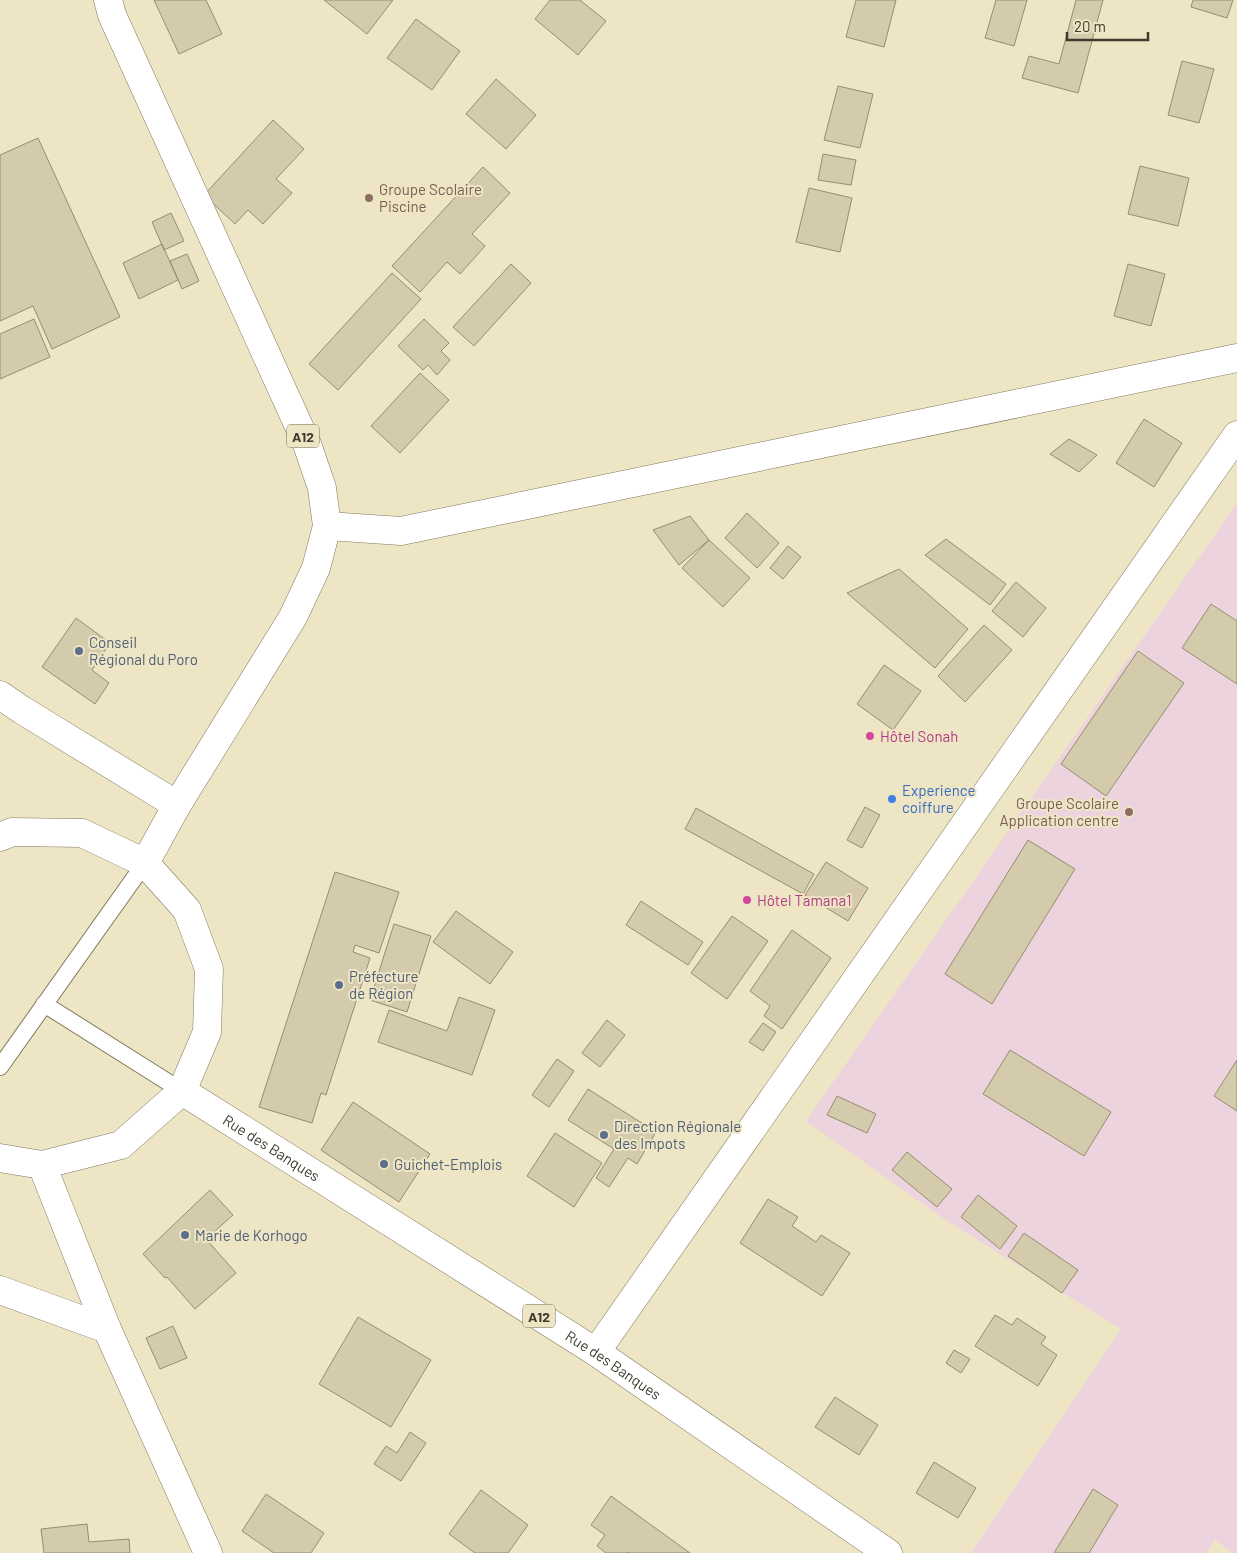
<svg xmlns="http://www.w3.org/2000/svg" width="1237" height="1553" font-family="Barlow,sans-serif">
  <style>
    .education { fill: #ecd3dd }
    .building { fill: #d4cbac; stroke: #958d6f }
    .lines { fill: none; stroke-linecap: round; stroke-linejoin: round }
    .lane-casing { stroke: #81795c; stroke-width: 18 }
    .street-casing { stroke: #81795c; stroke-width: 29 }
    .secondary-casing { stroke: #81795c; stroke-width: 29 }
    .primary-casing { stroke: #81795c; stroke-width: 29 }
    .lane { stroke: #fff; stroke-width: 16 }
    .street { stroke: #fff; stroke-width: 28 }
    .secondary { stroke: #fff; stroke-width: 28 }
    .primary { stroke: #fff; stroke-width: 28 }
    .education-dot { fill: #8d6e63; stroke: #eee5c5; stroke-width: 2 }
    .service-dot { fill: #5c6f8a; stroke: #eee5c5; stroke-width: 2 }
    .hotel-dot { fill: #d1479c; stroke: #eee5c5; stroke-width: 2 }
    .shop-dot { fill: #3f7fe0; stroke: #eee5c5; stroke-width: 2 }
    .labels { text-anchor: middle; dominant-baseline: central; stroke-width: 4; stroke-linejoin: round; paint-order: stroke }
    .shield { fill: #eee5c5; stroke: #746f5c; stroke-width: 1 }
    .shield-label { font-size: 14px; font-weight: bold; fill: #3f3c2f }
    .education-label { font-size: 15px; fill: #785e54; stroke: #eee5c5; text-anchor: start }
    .service-label { font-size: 15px; fill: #4e5e75; stroke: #eee5c5; text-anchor: start }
    .hotel-label { font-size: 15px; fill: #b23c85; stroke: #eee5c5; text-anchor: start }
    .shop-label { font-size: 15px; fill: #366cbe; stroke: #eee5c5; text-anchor: start }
    .street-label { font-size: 15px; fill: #3f3c2f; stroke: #eee5c5 }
  </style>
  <rect width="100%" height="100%" fill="#eee5c5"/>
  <path class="education" d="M1237 503V1553H1233L1215 1540 1206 1553H971L1121 1329 944 1219 806 1121Z"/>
  <path class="building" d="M154 0H206L222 34 179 54Z
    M324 0H393L367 34Z
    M550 0H580L606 21 578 55 535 19Z
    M856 0H896L884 47 846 37Z
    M996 0H1027L1014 46 985 38Z
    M1076 0H1103L1078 93 1022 78 1029 56 1059 64Z
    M1193 0H1233L1227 18 1191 7Z
    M416 19 460 51 432 90 387 58Z
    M1182 61 1214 69 1199 123 1168 115Z
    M496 79 536 115 506 149 466 114Z
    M838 86 873 94 860 148 824 140Z
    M273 120 304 149 276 179 292 193 263 224 248 210 235 224 204 195Z
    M38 138 120 317 52 349 33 306 0 321V155Z
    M823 154 856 160 851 185 818 180Z
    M1140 166 1189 178 1178 226 1128 214Z
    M483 167 510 193 472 234 485 246 460 274 447 262 420 292 392 266Z
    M809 188 852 198 840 252 796 242Z
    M171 213 184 241 164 250 152 222Z
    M162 244 178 280 139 299 123 263Z
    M187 254 199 281 182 289 170 261Z
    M511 264 531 283 474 346 453 327Z
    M1128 264 1165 274 1151 326 1114 316Z
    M392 273 421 299 338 390 309 364Z
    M34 319 50 357 0 379V334Z
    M424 319 449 343 441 351 450 360 437 375 428 365 423 370 398 346Z
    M420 373 449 400 400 453 371 426Z
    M1144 419 1182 443 1154 487 1116 463Z
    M1069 439 1097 455 1079 472 1050 454Z
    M747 513 779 543 757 568 725 538Z
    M690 516 709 540 679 565 653 530Z
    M946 539 1006 584 990 605 925 555Z
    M709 540 750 578 723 607 682 568Z
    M788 546 801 557 783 579 770 568Z
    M899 569 968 629 935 668 847 593Z
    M1016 582 1046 608 1023 637 992 611Z
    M1211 604 1237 621V684L1182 648Z
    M76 618 110 643 92 670 109 683 95 704 42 667Z
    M984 625 1012 650 965 702 938 676Z
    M1138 651 1184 683 1106 796 1061 764Z
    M884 665 921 691 893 730 857 704Z
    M865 807 880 815 862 848 847 840Z
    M696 808 814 874 803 894 685 829Z
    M1028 840 1075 869 992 1004 945 974Z
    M826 862 868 888 848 921 805 895Z
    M335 872 399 892 379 953 355 945 353 952 370 958 326 1095 321 1093 312 1123 259 1107Z
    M641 901 703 942 688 965 626 925Z
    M456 911 513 952 490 984 433 942Z
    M732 916 768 941 727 999 691 973Z
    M394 924 431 936 407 1012 370 1000Z
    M792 930 831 958 782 1029 764 1016 770 1006 750 991Z
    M459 997 495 1010 472 1075 378 1042 389 1010 447 1031Z
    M607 1020 625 1035 600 1067 582 1053Z
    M763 1023 776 1032 763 1051 749 1042Z
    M1010 1050 1111 1112 1084 1156 983 1094Z
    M557 1059 574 1071 549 1107 532 1095Z
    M1237 1060V1111L1214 1096Z
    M588 1089 656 1132 637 1164 628 1158 609 1187 596 1178 614 1149 568 1120Z
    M837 1096 876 1114 867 1133 827 1115Z
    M353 1102 430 1154 399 1202 321 1150Z
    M555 1133 602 1163 574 1207 527 1176Z
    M907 1152 952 1189 937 1207 892 1170Z
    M210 1190 233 1215 206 1239 236 1273 195 1309 167 1277 165 1278 143 1254Z
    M978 1195 1017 1226 1000 1249 961 1217Z
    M768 1199 798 1217 792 1226 816 1242 821 1235 850 1253 822 1296 740 1243Z
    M1024 1233 1078 1270 1062 1293 1008 1256Z
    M995 1315 1012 1325 1017 1318 1046 1337 1041 1344 1057 1355 1038 1386 975 1346Z
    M358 1317 431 1360 391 1427 319 1384Z
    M173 1326 187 1358 160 1369 146 1338Z
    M954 1350 970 1359 961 1373 946 1363Z
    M835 1397 878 1425 859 1455 815 1427Z
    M410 1432 426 1443 401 1481 374 1464 386 1446 397 1453Z
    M934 1462 976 1488 958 1518 916 1493Z
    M1093 1489 1118 1505 1089 1553H1054Z
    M481 1490 528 1525 508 1553H475L449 1534Z
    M266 1494 324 1533 311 1553H274L242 1531Z
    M611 1496 690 1553H630L628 1552 627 1553H606L597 1546 605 1535 591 1525Z
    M87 1524 89 1542 129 1539 130 1553H44L41 1529Z"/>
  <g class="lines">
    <defs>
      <path id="lane" d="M44 1004 182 1091
        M0 1067 145 863"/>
      <path id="street" d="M327 526 401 531 1237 358
        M0 695 22 710 177 805
        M0 1290 107 1329
        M596 1352 1237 435"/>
      <path id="secondary" d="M42 1165 107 1329 208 1553"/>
      <g id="primary">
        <path d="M108 0 112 15 307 444 322 488 327 526 316 568 293 617 177 805 145 863"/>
        <path d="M0 837 12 832 82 833 145 863 187 910 209 969 207 1032 182 1091 121 1145 42 1165 0 1158"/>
        <path id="s1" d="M182 1091 596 1352 888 1553"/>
      </g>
    </defs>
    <use href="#lane" class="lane-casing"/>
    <use href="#street" class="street-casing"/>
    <use href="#secondary" class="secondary-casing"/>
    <use href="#primary" class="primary-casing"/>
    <use href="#lane" class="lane"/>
    <use href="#street" class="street"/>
    <use href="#secondary" class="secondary"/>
    <use href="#primary" class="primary"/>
  </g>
  <g class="education-dot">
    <circle cx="369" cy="198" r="5"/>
    <circle cx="1129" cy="812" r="5"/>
  </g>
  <g class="service-dot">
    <circle cx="79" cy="651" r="5"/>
    <circle cx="339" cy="985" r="5"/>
    <circle cx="604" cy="1135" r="5"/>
    <circle cx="384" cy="1164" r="5"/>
    <circle cx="185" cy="1235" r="5"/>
  </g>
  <g class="hotel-dot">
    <circle cx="870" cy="736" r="5"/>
    <circle cx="747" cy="900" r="5"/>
  </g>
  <circle class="shop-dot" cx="892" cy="799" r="5"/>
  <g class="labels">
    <g class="shield">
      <rect x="287" y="424.5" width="32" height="23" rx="4"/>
      <rect x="523" y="1304.5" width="32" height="23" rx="4"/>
    </g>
    <g class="shield-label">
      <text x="303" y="436">A12</text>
      <text x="539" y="1316">A12</text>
    </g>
    <g class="education-label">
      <text x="379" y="189">Groupe Scolaire<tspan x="379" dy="17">Piscine</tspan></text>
      <text x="1119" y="803" text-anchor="end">Groupe Scolaire<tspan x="1119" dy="17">Application centre</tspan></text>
    </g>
    <g class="service-label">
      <text x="89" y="642">Conseil<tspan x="89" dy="17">Régional du Poro</tspan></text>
      <text x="349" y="976">Préfecture<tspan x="349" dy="17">de Région</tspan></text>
      <text x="614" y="1126">Direction Régionale<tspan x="614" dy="17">des Impots</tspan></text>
      <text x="394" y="1164">Guichet-Emplois</text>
      <text x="195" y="1235">Marie de Korhogo</text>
    </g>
    <g class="hotel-label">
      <text x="880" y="736">Hôtel Sonah</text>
      <text x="757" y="900">Hôtel Tamana1</text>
    </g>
    <g class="shop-label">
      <text x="902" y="790">Experience<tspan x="902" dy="17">coiffure</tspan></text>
    </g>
    <g class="street-label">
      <text stroke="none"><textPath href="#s1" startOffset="106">Rue des Banques</textPath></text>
      <text stroke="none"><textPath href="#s1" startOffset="511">Rue des Banques</textPath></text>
    </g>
  </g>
  <path d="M1067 32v8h81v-8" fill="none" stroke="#3f3c2f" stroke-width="2.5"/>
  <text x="1074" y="32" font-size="15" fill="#3f3c2f" stroke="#eee5c5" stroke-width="4" paint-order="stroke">20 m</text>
</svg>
